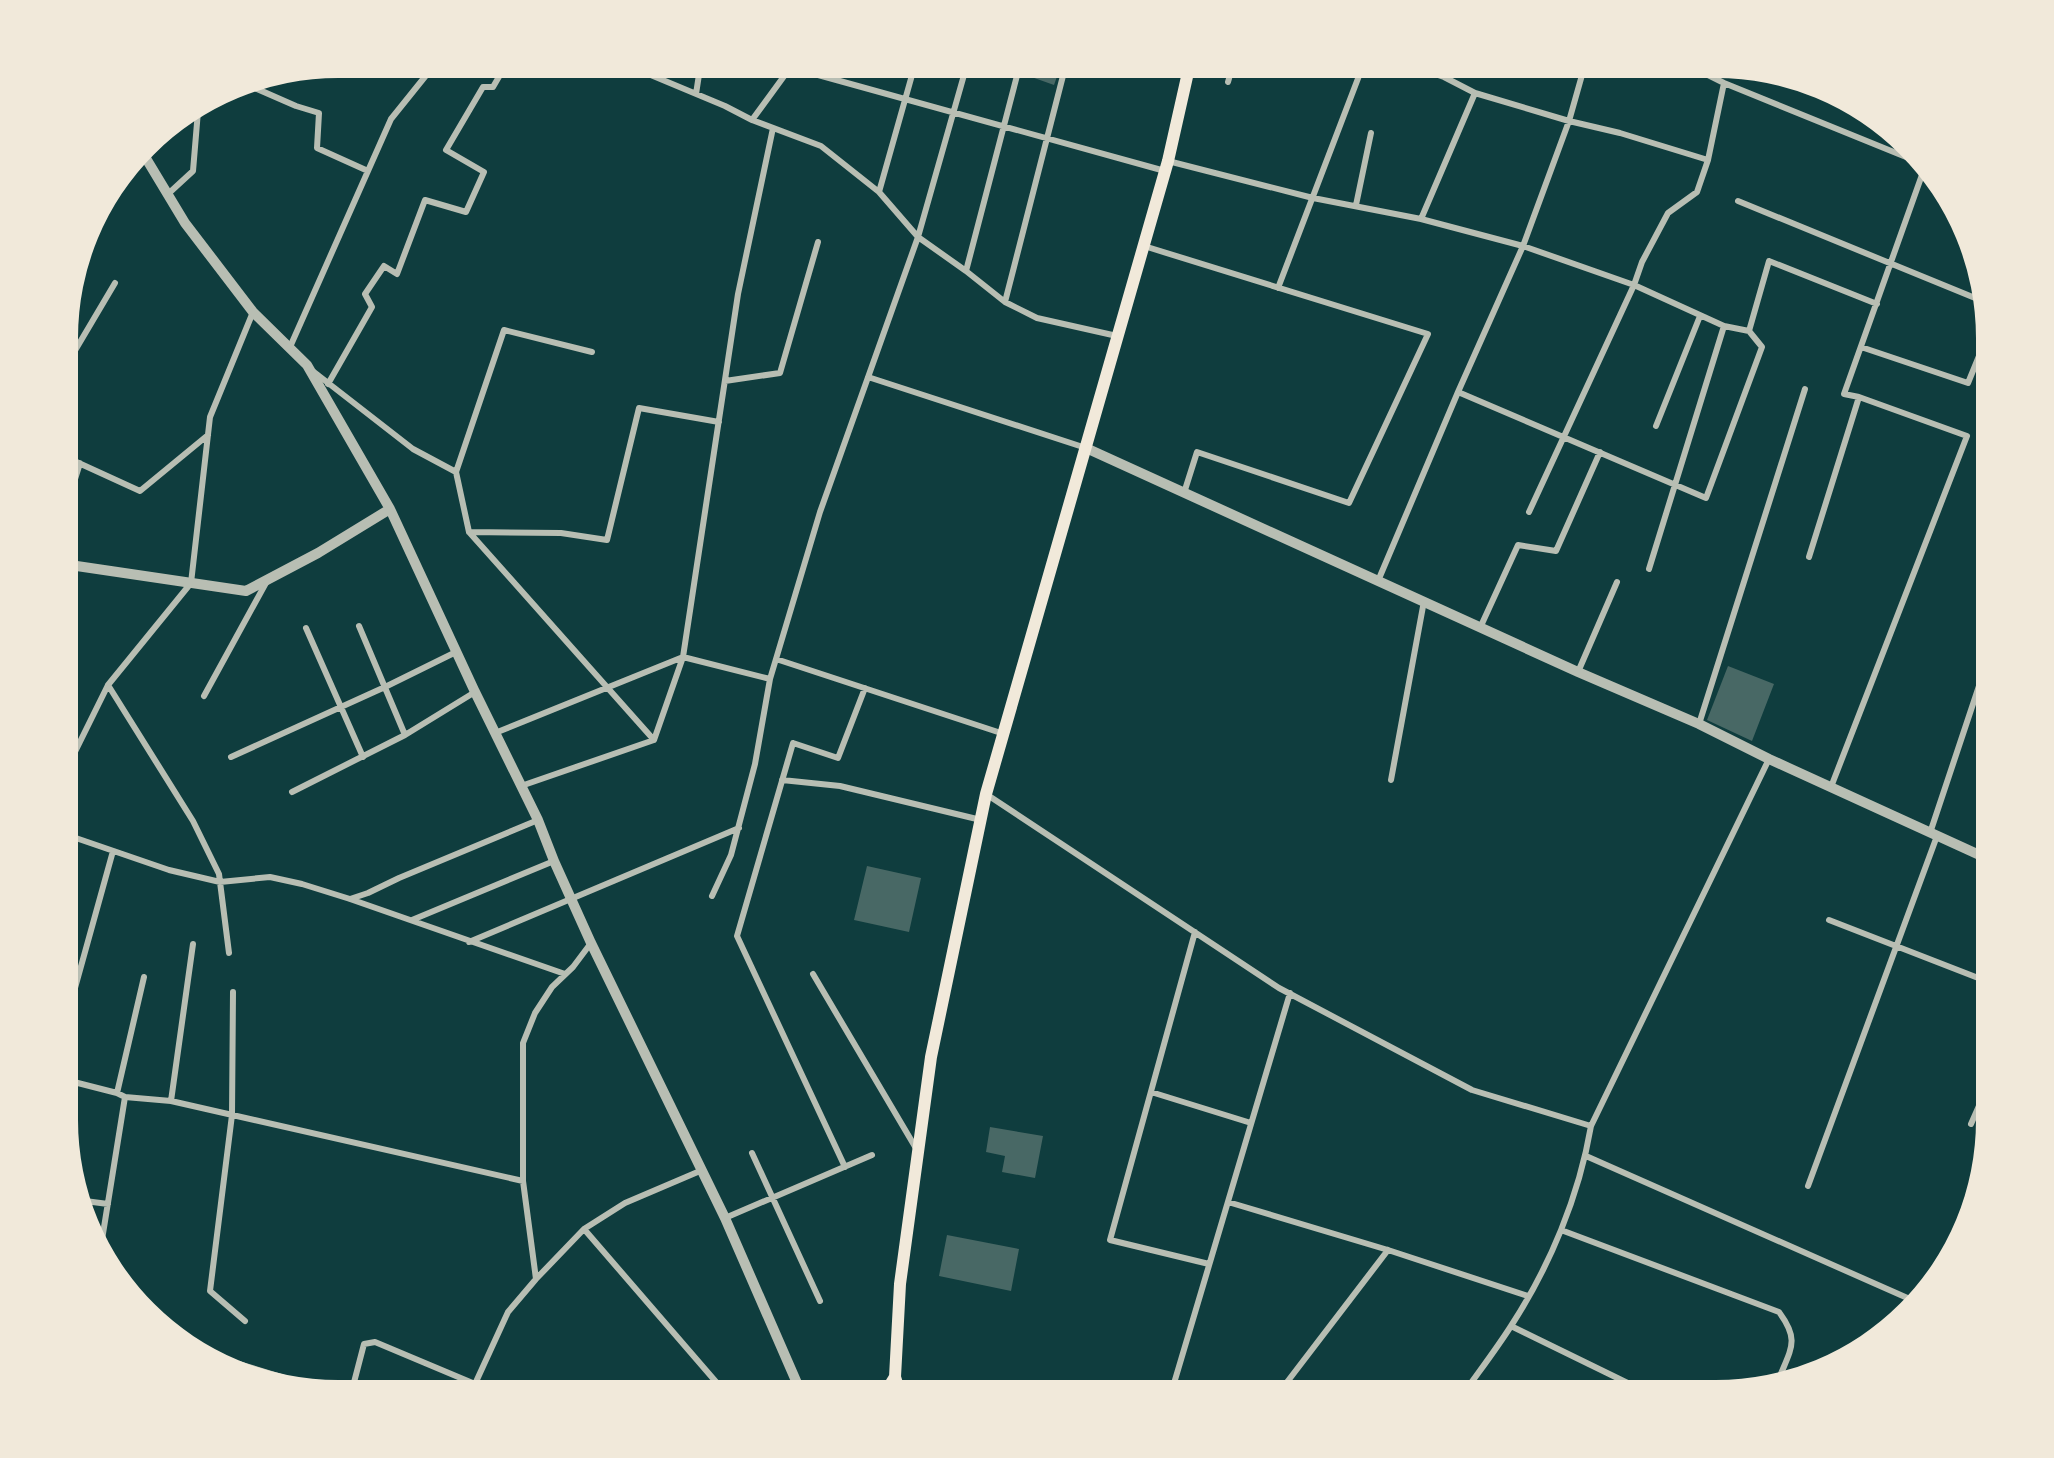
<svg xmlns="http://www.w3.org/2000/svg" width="2054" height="1458" font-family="Rubik,sans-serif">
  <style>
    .building { fill: #486865 }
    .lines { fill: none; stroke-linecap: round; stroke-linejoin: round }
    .minor { stroke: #b8beb3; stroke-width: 6 }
    .tertiary { stroke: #b8beb3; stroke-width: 10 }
    .secondary { stroke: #f1e9da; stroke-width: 12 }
  </style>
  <rect width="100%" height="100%" fill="#0f3d3e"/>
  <path class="building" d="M1024 68H1060L1054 85 1023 74Z
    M1728 666 1774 684 1752 741 1707 720Z
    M867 866 921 878 909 932 854 920Z
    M990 1127 1043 1136 1035 1178 1002 1172 1005 1156 986 1152Z
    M947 1235 1019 1249 1011 1291 939 1276Z"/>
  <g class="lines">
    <path class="minor" d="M634 68 725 106 752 120 821 146 879 192 918 237 966 271 1005 302 1037 318 1117 336
      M793 68 1165 171
      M1417 68 1444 77 1475 93 1569 121 1620 133 1708 160
      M1694 68 1724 83 1911 159
      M1228 82 1232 68
      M248 85 296 106 319 113 317 148 368 171
      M696 94 700 68
      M752 120 790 68
      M1168 161 1313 198 1421 219 1523 246 1634 285 1724 326 1749 331 1762 347 1706 498 1458 392
      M879 192 914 68
      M168 194 193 171 198 111
      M1738 201 1980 300
      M1356 205 1371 133
      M1421 219 1475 93
      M1144 246 1428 334 1349 503 1197 452 1184 493
      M966 271 1019 68
      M1278 288 1362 68
      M1005 302 1065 68
      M1749 331 1769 261 1877 304
      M290 347 391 119 432 68
      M1861 347 1968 383 1986 339
      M70 359 115 283
      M314 372 413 449 456 472 469 532 654 740 521 786
      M868 377 1086 448
      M725 381 780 373 818 242
      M328 384 372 307 365 294 384 266 397 274 425 200 466 212 484 172 446 150 483 87H493L504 68
      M1656 426 1700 316
      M70 459 140 491 208 435
      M456 472 504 330 592 352
      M70 495 80 463
      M1529 512 1634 285 1642 262 1668 213 1697 192 1708 160 1724 83
      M469 532 561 533 607 540 639 408 719 422
      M1809 557 1859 397 1844 394 1923 172
      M1649 569 1724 326
      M1378 581 1458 392 1523 246 1569 121 1584 68
      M359 626 405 735
      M306 628 363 757
      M1480 628 1518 545 1556 551 1600 452
      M776 659 1004 734
      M1578 672 1617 582
      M108 685 193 821 219 874 229 953
      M204 696 267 581
      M1699 724 1805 389
      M495 733 683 657 770 679
      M654 740 683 657 738 294 773 128
      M231 757 385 687 456 652
      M70 762 108 685 191 583 210 417 253 312
      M782 780 840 786 981 820
      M1391 780 1424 601
      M1831 787 1967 436 1859 397
      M292 792 405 735 475 692
      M986 794 1279 988 1472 1090 1591 1126C1579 1196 1550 1266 1511 1326 1497 1348 1481 1369 1466 1390
      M1930 833 1986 665
      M70 836 169 870 220 882 270 877 302 884 350 899 565 974
      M712 896 731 855 755 764 770 679 820 512 918 237 966 68
      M350 899 368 893 399 878 538 820
      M412 920 554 861
      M1829 920 1986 981
      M1195 932 1110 1240 1209 1264
      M469 942 739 828
      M813 974 917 1150
      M233 992 232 1115 210 1291 245 1321
      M70 1006 113 851
      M70 1081 117 1093 125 1097 171 1101 523 1181V1043L535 1013 552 987 573 967 591 943
      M1151 1092 1251 1123
      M117 1093 144 977
      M171 1101 193 944
      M1971 1124 1986 1090
      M1591 1126 1769 759
      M752 1153 820 1301
      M1586 1156 1912 1300
      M845 1167 737 936 793 743 838 758 865 688
      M523 1181 536 1279
      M1808 1186 1937 836
      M85 1201 108 1204
      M1228 1202 1388 1250 1528 1296
      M725 1218 872 1155
      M584 1229 723 1390
      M1561 1230 1779 1312C1799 1339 1792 1347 1780 1376
      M101 1246 125 1097
      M1511 1326 1642 1390
      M239 1364 324 1390
      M475 1384 508 1312 536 1279 584 1229 625 1203 700 1171
      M352 1390 364 1344 375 1342 475 1384 483 1390
      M1172 1390 1290 993
      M1281 1390 1388 1250"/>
    <path class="tertiary" d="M144 155 185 223 253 312 307 365 390 509 475 692 538 820 554 861 591 943 725 1218 800 1390
      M1086 448 1578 672 1699 724 1769 759 1986 858
      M70 565 246 591 318 553 390 509"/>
    <path class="secondary" d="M887 1390 895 1377
      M899 1390 895 1377 900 1284 931 1057 986 794 1168 161 1189 68"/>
  </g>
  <path d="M0 0H2054V1458H0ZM338 78H1716A260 260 0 0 1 1976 338V1120A260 260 0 0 1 1716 1380H338A260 260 0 0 1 78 1120V338A260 260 0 0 1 338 78Z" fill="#f1e9da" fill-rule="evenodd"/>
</svg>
